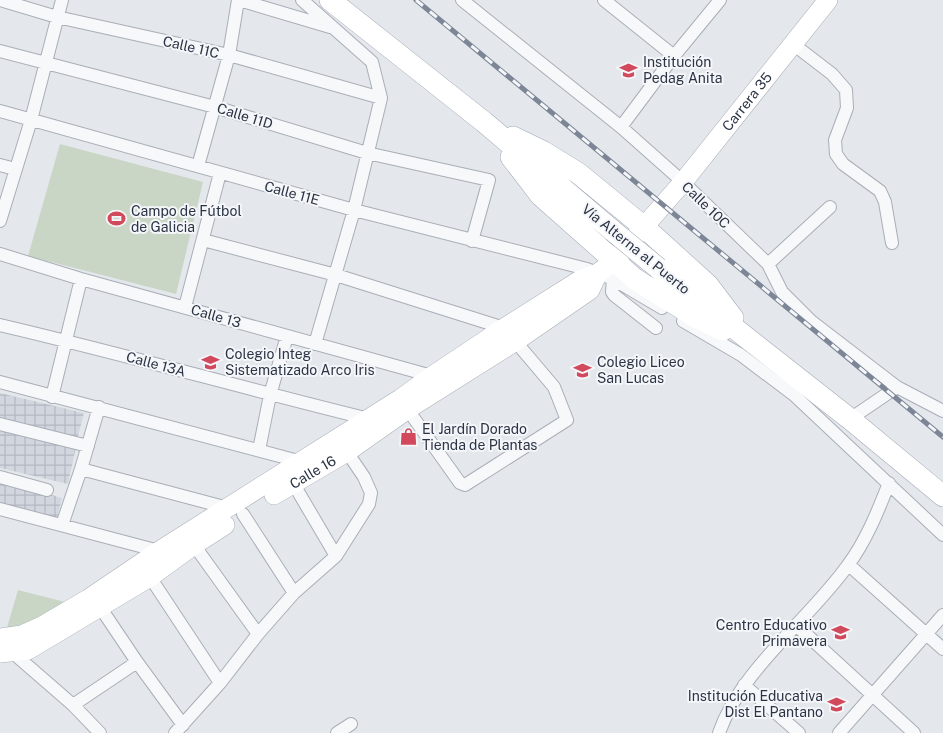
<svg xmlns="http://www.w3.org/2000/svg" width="943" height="733" font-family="'Public Sans',sans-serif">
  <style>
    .industrial { fill: url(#industrial-grid) }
    .grass { fill: #c9d6c5 }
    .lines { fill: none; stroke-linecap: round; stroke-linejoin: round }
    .street-casing { stroke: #a9aeb7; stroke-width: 14 }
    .secondary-casing { stroke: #a9aeb7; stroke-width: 20 }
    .primary-casing { stroke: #a3abb8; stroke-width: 22 }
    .street { stroke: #f7f8fa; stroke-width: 12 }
    .secondary { stroke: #fff; stroke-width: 19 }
    .primary { stroke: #fff; stroke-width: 21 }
    .rail-casing { stroke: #7d8696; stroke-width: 5 }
    .rail { stroke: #f4f6f9; stroke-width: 3; stroke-dasharray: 9; stroke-linecap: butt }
    .primary-bridge-casing { stroke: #a3abb8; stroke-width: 22; stroke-linecap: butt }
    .primary-bridge { stroke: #fff; stroke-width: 21 }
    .labels { text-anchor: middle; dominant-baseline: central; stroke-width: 4; stroke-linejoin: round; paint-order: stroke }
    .street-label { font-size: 14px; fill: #2b3445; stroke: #f4f6f9 }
    .poi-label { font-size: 14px; fill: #2b3445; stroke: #f4f6f9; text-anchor: start }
  </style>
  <defs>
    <pattern id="industrial-grid" width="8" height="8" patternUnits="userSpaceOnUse" patternTransform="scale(1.25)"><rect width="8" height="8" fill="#d2d6de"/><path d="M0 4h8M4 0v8" fill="none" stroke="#b4b8c0"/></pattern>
  </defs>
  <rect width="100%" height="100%" fill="#e4e7ec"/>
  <path class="industrial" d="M0 393 84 413 77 440 0 421Z
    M0 430 76 447 68 484 0 468Z
    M0 480 62 498 57 518 0 503Z"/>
  <path class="grass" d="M60 144 203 182 176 294 28 256Z
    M18 590 65 602 61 610 6 631Z"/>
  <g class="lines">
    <defs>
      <path id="street" d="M0 0 57 17 229 55 381 98
        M239 0 330 27
        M302 0 372 62 381 98 354 210 315 344
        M462 0 621 127 683 182 768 264 782 292 811 321 897 387 943 411
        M604 0 674 56
        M793 44 832 74 846 90 847 108 835 140 836 154 843 164 880 191 885 202 892 243
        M0 51 215 107 367 153 489 180 472 241
        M0 111 354 210 587 269 613 279 662 308
        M621 127 674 56 720 0
        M0 165 15 169
        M198 166 229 55 238 0
        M0 221 31 120 62 0
        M203 240 336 275 504 328 554 387 567 420 465 485 460 483 403 403
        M0 254 81 279 432 376
        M768 264 830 207
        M613 279 612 292 614 295 656 328
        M185 307 220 173
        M683 321 741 355 794 395 943 535
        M0 325C124 354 246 389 369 419
        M0 382 302 462
        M52 397 81 279
        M850 419 897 387
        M0 424 88 446
        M259 450 270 395 287 336
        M81 469 228 508
        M0 477 47 490
        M293 483 336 556
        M0 509 159 551
        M243 514 294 593
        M62 525 81 469 99 407
        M194 545 258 634
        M849 565 943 649
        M150 577 220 683
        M100 607 137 662 183 725
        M796 625 914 733
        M12 652 73 705 100 733
        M744 685 799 733
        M73 705 137 662
        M175 733 220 683 258 634 294 593 336 556 369 504 371 493 364 477 347 452
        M337 733 351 724
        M719 733C741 669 809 620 848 565 866 541 878 511 889 483
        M839 733 943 615"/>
      <g id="secondary">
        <path id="s1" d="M274 495 347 452 408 409 516 341 590 290 598 273"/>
        <path id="s2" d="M0 638 22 635 42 626 88 599 159 551 400 399 432 376 504 328 580 280 598 273 614 261 683 182 828 0"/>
        <path d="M0 653 28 650 150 577 194 545 225 525"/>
      </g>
      <path id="primary" d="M330 0 484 122 613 231
        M513 137 544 152 578 173 644 227 708 285 733 318
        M511 157 541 196 635 279 694 316 723 330
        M658 268 850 419 943 496"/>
    </defs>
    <use href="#street" class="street-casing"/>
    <use href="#secondary" class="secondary-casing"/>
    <use href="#primary" class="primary-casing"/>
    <use href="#street" class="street"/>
    <use href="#secondary" class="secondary"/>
    <use href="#primary" class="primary"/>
    <defs>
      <path id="rail" d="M416 0 943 437"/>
    </defs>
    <use href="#rail" class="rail-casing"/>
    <use href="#rail" class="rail"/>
    <defs>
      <path id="primary-bridge" d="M613 231 658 268"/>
    </defs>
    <use href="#primary-bridge" class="primary-bridge-casing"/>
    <use href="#primary-bridge" class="primary-bridge"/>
  </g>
  <defs>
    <symbol id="school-bare" viewBox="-9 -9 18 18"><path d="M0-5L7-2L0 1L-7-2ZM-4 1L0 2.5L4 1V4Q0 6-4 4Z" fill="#d1495b" stroke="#f4f6f9" stroke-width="2.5" paint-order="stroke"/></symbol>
    <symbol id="stadium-bare" viewBox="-9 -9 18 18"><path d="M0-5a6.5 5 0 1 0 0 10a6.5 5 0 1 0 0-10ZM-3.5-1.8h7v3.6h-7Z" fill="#d1495b" stroke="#f4f6f9" stroke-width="2.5" paint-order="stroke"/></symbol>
    <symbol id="shop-bare" viewBox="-9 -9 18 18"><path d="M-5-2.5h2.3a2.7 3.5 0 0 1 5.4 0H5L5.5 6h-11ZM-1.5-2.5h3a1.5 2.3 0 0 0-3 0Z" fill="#d1495b" stroke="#f4f6f9" stroke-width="2.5" paint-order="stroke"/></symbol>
  </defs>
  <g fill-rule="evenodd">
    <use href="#school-bare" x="616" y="58" width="25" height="25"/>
    <use href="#stadium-bare" x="104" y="206" width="25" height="25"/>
    <use href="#school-bare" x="198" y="350" width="25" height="25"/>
    <use href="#school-bare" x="570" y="358" width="25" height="25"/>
    <use href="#shop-bare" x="396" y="424" width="25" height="25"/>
    <use href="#school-bare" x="828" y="620" width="25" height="25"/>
    <use href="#school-bare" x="824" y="692" width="25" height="25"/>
  </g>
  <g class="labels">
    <g class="street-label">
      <text transform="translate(191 47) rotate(13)">Calle 11C</text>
      <text stroke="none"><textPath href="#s2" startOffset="931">Carrera 35</textPath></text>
      <text transform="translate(245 116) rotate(17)">Calle 11D</text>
      <text transform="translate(292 193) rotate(15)">Calle 11E</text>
      <text transform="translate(706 205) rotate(44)">Calle 10C</text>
      <text transform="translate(636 249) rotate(39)">Vía Alterna al Puerto</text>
      <text transform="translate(216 316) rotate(16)">Calle 13</text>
      <text transform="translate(156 364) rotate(15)">Calle 13A</text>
      <text stroke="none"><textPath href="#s1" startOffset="45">Calle 16</textPath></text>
    </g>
    <g class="poi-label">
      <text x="643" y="62">Institución<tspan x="643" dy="16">Pedag Anita</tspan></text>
      <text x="131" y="211">Campo de Fútbol<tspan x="131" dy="16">de Galicia</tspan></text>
      <text x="225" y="354">Colegio Integ<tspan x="225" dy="16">Sistematizado Arco Iris</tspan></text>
      <text x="597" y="362">Colegio Liceo<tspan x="597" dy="16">San Lucas</tspan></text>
      <text x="422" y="429">El Jardín Dorado<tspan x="422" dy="16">Tienda de Plantas</tspan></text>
      <text x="827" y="625" text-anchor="end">Centro Educativo<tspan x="827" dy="16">Primavera</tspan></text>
      <text x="823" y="696" text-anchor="end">Institución Educativa<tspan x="823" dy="16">Dist El Pantano</tspan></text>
    </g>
  </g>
</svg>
